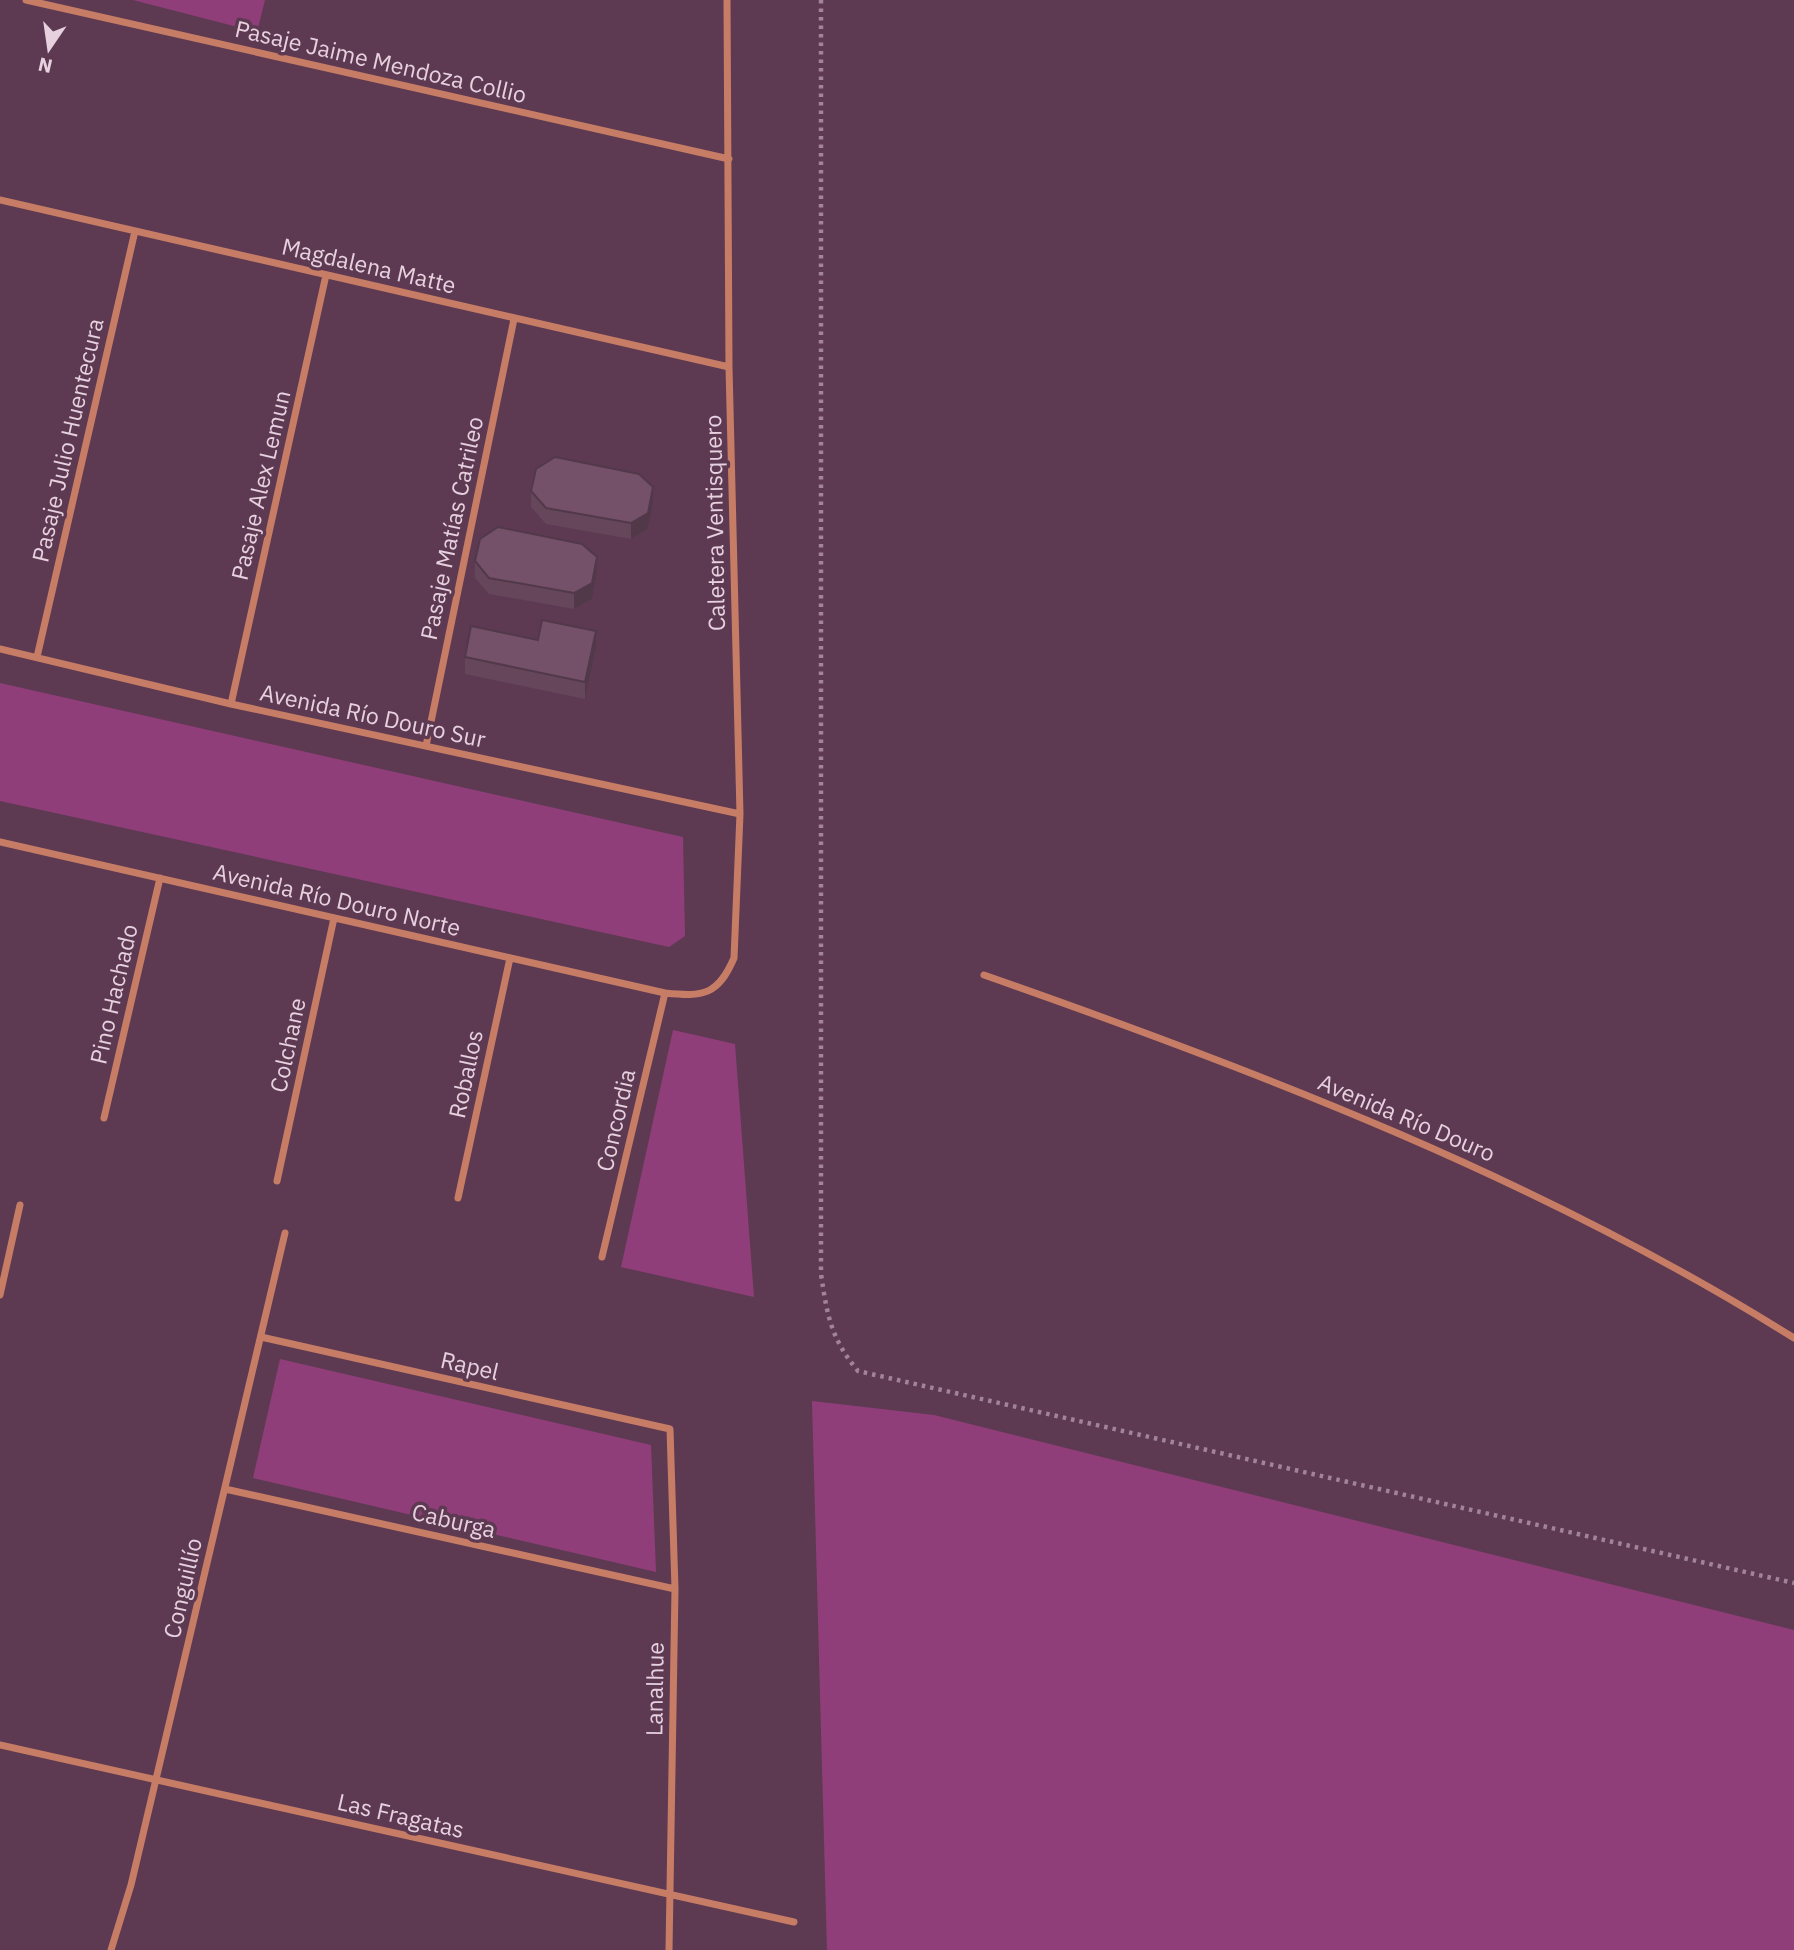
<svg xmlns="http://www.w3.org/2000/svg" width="1794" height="1950" font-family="'IBM Plex Sans',sans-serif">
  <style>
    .green { fill: #903e7a }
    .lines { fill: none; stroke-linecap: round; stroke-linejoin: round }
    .path { stroke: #a18497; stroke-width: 4.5; stroke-dasharray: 3.5 5; stroke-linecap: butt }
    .street { stroke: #c77d65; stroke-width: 7 }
    .wall { fill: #65465a }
    .shaded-wall { fill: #52394a }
    .building { fill: #755169; stroke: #52394a; stroke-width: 2 }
    .labels { text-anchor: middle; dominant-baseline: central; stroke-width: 7; stroke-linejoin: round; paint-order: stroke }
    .street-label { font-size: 23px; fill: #e7d1df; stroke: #5d3a52 }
  </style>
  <rect width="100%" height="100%" fill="#5d3a52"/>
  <path class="green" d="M133 0H265L257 32Z
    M0 683 683 837 685 936 669 947 0 801Z
    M673 1030 735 1044 754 1297 621 1267Z
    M280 1359 651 1445 656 1572 253 1478Z
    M812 1401 934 1415 1794 1630V1950H827Z"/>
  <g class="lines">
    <path class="path" d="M821 0V1274C827 1315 831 1339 858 1371L1794 1583"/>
    <path class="street" d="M26 0 729 159
      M0 200 729 367
      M0 649 231 704 740 814
      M37 657 135 231
      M231 704 326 275
      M426 746 514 319
      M0 842 665 993C704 997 718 995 734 958L740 814 729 367 727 0
      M984 975C1264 1073 1542 1180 1794 1338
      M104 1118 160 878
      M277 1181 334 918
      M458 1198 510 958
      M602 1257 665 993
      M0 1295 20 1205
      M261 1337 670 1429 675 1589 669 1950
      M225 1489 675 1589
      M0 1745 794 1922
      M111 1950 131 1885 285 1233"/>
  </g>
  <path class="wall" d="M531 491 653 504 648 529 631 539 546 524 531 507Z
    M475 561 597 574 592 599 574 609 489 594 475 578Z
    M538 640 596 648 585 699 465 674V657Z"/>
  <path class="shaded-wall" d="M653 487V504L648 529 631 539V523Z
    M597 557V574L592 599 574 609V593Z
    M596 631V648L585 699V682Z"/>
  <path class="building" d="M555 457 639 474 653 487 648 513 631 523 546 508 531 491 536 469Z
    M498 527 582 544 597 557 592 583 574 593 489 578 475 561 480 539Z
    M542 620 596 631 585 682 465 657 471 626 538 640Z"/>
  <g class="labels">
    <g class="street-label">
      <text transform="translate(381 61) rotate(13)">Pasaje Jaime Mendoza Collio</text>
      <text transform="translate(369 265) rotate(13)">Magdalena Matte</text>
      <text transform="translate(67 440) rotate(-77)">Pasaje Julio Huentecura</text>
      <text transform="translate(260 485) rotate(-77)">Pasaje Alex Lemun</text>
      <text transform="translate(714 523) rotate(-91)">Caletera Ventisquero</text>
      <text transform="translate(451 528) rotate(-78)">Pasaje Matías Catrileo</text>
      <text transform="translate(373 715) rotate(12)">Avenida Río Douro Sur</text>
      <text transform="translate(337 899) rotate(13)">Avenida Río Douro Norte</text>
      <text transform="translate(113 994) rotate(-77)">Pino Hachado</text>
      <text transform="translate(287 1045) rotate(-78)">Colchane</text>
      <text transform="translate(465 1074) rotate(-78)">Roballos</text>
      <text transform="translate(1407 1117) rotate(23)">Avenida Río Douro</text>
      <text transform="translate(615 1120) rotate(-77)">Concordia</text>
      <text transform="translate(470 1365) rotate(13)">Rapel</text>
      <text transform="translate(454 1520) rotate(13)">Caburga</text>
      <text transform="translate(182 1588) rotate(-77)">Conguillío</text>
      <text transform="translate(654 1689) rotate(-89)">Lanalhue</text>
      <text transform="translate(401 1815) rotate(13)">Las Fragatas</text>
    </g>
  </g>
  <g transform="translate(49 49) rotate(193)" stroke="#5d3a52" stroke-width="5" paint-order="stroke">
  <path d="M0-5L12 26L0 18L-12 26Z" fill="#e7d1df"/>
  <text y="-10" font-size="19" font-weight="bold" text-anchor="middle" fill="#e7d1df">N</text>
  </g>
</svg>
